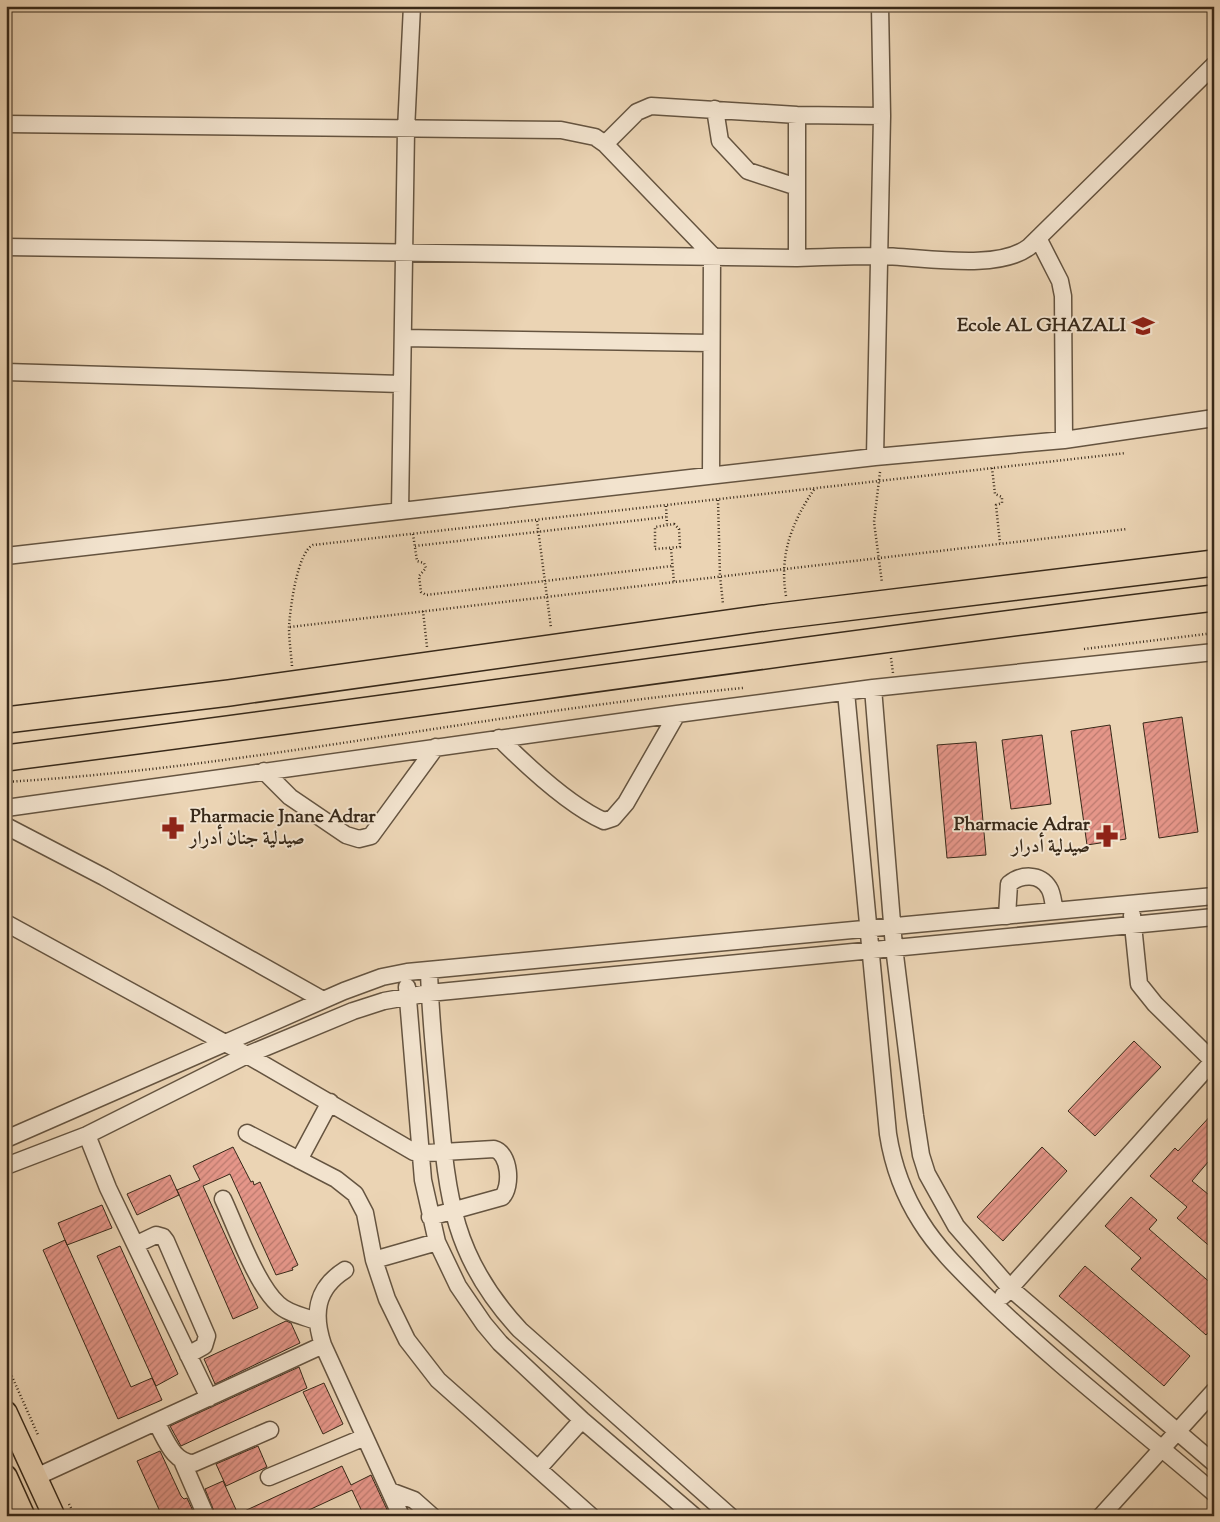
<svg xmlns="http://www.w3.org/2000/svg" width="1220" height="1522" font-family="'Sorts Mill Goudy',Amiri,serif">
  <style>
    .building { fill: url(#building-hatch); stroke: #382919 }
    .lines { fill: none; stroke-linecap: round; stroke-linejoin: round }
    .minor-casing { stroke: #655440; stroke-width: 19 }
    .major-casing { stroke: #382919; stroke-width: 24 }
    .highway-casing { stroke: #382919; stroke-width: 28 }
    .path { stroke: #382919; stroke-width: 2.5; stroke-dasharray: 1 2.5; stroke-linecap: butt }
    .minor { stroke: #f2e3ce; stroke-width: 16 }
    .major { stroke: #ebd4b4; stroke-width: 21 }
    .highway { stroke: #ebd4b4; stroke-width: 25 }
    .labels { text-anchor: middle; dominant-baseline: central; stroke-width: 4; stroke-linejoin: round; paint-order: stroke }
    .poi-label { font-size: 19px; font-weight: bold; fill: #382919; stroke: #f2e3ce; text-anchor: end }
  </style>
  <defs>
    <pattern id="building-hatch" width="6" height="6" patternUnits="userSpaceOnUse" patternTransform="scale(1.25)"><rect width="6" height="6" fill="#e59689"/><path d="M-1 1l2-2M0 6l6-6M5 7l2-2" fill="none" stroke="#bb7a6f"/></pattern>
  </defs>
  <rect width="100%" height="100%" fill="#ebd4b4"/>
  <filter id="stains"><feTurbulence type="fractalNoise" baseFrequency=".004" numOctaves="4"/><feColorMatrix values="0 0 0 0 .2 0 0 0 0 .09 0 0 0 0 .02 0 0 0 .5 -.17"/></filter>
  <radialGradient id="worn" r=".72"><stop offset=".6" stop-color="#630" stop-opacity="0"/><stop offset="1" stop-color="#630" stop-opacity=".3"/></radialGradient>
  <path class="building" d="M1182 717 1198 832 1159 838 1143 723Z
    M1110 725 1126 839 1087 845 1071 731Z
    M1042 735 1051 804 1011 809 1002 740Z
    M976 742 986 855 947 858 937 745Z
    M1134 1041 1161 1067 1095 1136 1068 1111Z
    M1214 1112V1155L1192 1181 1214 1199V1250L1177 1218 1187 1207 1150 1176 1175 1148 1178 1151Z
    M233 1147 251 1182 253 1181 254 1185 260 1182 298 1265 292 1268 293 1270 276 1275 230 1174 203 1186 258 1308 233 1319 177 1190 200 1180 193 1166Z
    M1042 1147 1067 1171 1003 1241 977 1217Z
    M170 1175 179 1195 137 1215 127 1194Z
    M1131 1197 1157 1220 1149 1229 1214 1286V1326L1206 1335 1131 1269 1141 1258 1105 1226Z
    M102 1205 112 1228 67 1245 58 1223Z
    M65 1240 131 1387 152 1378 162 1400 118 1419 43 1250Z
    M120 1246 178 1374 156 1386 97 1256Z
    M1085 1266 1190 1356 1164 1386 1059 1296Z
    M286 1321 291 1323 300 1343 215 1384 204 1359Z
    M299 1367 307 1388 219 1428 181 1446 170 1426Z
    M324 1383 343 1424 323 1434 303 1392Z
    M258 1446 267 1467 226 1486 216 1464Z
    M160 1451 181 1496 184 1499 187 1498 193 1511 182 1516H162L137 1461Z
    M342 1466 351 1485 371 1475 390 1516H364L352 1490 296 1516H216L205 1489 223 1481 238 1514Z"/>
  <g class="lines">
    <defs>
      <path id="minor" d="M715 109 720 141 748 171 797 187
        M797 115V258
        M6 124 561 130 595 137 605 144 712 255 711 475
        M605 144 637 112 651 106 797 115 882 116
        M1038 238 1060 281 1063 296 1064 440
        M6 247 797 258C824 257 851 256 878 256 919 256 996 272 1029 247L1214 65
        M403 338 711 343
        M6 372 401 384
        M875 457 882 116 880 6
        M400 511 406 130 412 6
        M6 556 875 457 1064 440 1214 418
        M873 688 894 947 915 1116 921 1155 927 1174 956 1226 1010 1288 1214 1463
        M846 692 888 1134C893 1166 903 1194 921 1222 939 1251 965 1275 989 1299 1060 1368 1139 1428 1214 1493
        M499 738C527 766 568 805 604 821L613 818 626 803 677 714
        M264 771 290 797 346 835 359 839 371 836 436 747
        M6 808 677 714 873 688 1214 652
        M6 826 104 877 323 1000
        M1132 915 1139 984 1155 1004 1214 1062
        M1007 916 1009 884C1021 874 1040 873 1049 888 1053 894 1053 904 1055 911
        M6 923 247 1055 414 1152 426 1153 494 1149C510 1153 512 1187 502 1197L430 1217
        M429 970C430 1011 434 1051 438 1092 447 1190 449 1254 520 1330L730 1516
        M407 987 423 1180 437 1242 458 1286 484 1324 500 1343 582 1420 694 1516
        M247 1133 336 1179 355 1194 365 1213 374 1260 387 1299 407 1340 438 1380 591 1516
        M87 1135 108 1188 209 1398
        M6 1139 344 991 382 977 407 972 1214 896
        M299 1160 330 1102
        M6 1166 87 1135 247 1055 353 1011 384 1001 429 993 1214 917
        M223 1199C236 1227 256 1284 278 1304 288 1314 304 1316 316 1321
        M137 1244 156 1235 163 1237 166 1241 207 1336 204 1346 188 1355
        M374 1260 437 1242
        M345 1270C315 1289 313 1315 323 1345L401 1516
        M1003 1296 1213 1061
        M156 1422C166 1439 173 1463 194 1463L270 1430
        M183 1463 206 1516
        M538 1469 582 1420
        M36 1477 323 1345
        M269 1477 365 1437
        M390 1491 414 1500 432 1516
        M1101 1516 1214 1391"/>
      <path id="major" d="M6 1412 54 1516
        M6 1476 24 1516"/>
      <path id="highway" d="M6 720 229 693 771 617 1214 563
        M6 758C409 707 811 646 1214 598"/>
    </defs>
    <use href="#minor" class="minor-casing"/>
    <use href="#major" class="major-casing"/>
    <use href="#highway" class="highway-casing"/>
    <path class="path" d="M992 468 995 494 1002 497V503L996 505 1000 543
      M880 472 874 522 882 583
      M718 500 720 576 723 604
      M666 506 667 524
      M537 521 551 628
      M674 524 679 529 680 547 655 549V527Z
      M413 534 417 561 424 563 426 568 419 576 421 592 426 595 672 566
      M415 546 666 517
      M671 549 674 582
      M786 596C779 554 792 522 815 488
      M423 611 427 647
      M290 627 1127 529
      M1084 649 1214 633
      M891 658 893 673
      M292 666C291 653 289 640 289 627 290 610 297 552 313 545L1126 453
      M6 782C254 767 497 711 743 688
      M6 1363 38 1435
      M69 1504 75 1516"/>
    <use href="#minor" class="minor"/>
    <use href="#major" class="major"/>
    <use href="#highway" class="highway"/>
  </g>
  <defs>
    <symbol id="school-bare" viewBox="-9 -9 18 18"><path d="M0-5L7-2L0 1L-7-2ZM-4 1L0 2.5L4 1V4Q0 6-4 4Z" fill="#8f2418" stroke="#f2e3ce" stroke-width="2.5" paint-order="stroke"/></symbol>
    <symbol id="pharmacy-bare" viewBox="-9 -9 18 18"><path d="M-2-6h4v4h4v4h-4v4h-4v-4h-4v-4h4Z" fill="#8f2418" stroke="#f2e3ce" stroke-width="2.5" paint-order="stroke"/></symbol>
  </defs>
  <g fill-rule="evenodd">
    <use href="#school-bare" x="1127" y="310" width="32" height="32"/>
    <use href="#pharmacy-bare" x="157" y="812" width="32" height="32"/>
    <use href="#pharmacy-bare" x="1091" y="820" width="32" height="32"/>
  </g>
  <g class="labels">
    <g class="poi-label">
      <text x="1126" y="326">Ecole AL GHAZALI</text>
      <text x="190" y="817" text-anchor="start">Pharmacie Jnane Adrar<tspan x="190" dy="22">صيدلية جنان أدرار</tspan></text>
      <text x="1090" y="825">Pharmacie Adrar<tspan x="1090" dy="22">صيدلية أدرار</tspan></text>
    </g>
  </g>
  <rect width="1220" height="1522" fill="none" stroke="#ebd4b4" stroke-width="25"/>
  <rect x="8" y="8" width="1205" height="1507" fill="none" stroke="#382919" stroke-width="2.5"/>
  <rect x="12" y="12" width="1195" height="1497" fill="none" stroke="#382919"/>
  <rect width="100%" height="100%" filter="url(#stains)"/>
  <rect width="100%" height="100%" fill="url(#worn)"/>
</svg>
